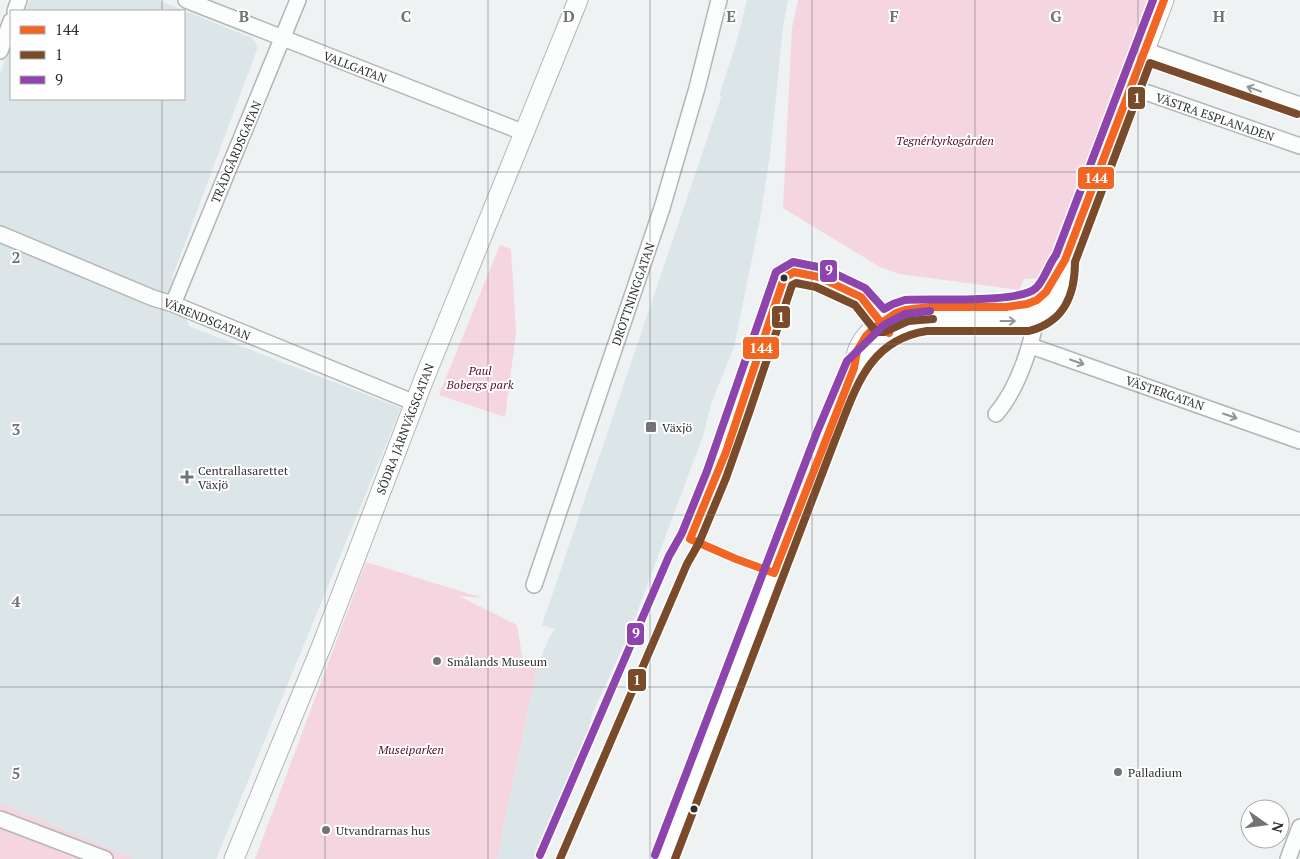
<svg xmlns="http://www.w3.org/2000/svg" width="1300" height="859" font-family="'PT Serif',serif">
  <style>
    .built { fill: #dce5e7 }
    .green { fill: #f5d5e0 }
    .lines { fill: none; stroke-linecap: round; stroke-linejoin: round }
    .minor-casing { stroke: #b3b6b6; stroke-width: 18 }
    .tertiary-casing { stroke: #b3b6b6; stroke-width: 21 }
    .minor { stroke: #fcfdfd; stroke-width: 15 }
    .tertiary { stroke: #fcfdfd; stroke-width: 19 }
    .bus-1-casing { stroke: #fff; stroke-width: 11 }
    .bus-2-casing { stroke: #fff; stroke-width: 11 }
    .bus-3-casing { stroke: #fff; stroke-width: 11 }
    .bus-1 { stroke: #f26522; stroke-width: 8 }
    .bus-2 { stroke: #7a4b2a; stroke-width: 8 }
    .bus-3 { stroke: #8e44ad; stroke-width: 8 }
    .oneway { stroke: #949696 }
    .grid { fill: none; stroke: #717374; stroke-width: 1; stroke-opacity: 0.55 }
    .bus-dot { fill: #2d2f2f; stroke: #fff; stroke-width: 2 }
    .poi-dot { fill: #717374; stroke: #fff; stroke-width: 2 }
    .labels { text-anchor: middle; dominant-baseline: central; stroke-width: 4; stroke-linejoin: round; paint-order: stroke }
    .street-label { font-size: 12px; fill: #2d2f2f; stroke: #fff }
    .park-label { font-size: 12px; font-style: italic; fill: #580a2f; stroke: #fff }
    .poi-label { font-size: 12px; fill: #2d2f2f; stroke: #fff; text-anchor: start }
    .grid-label { font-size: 16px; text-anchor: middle; font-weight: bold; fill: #717374; stroke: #fff; stroke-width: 4; stroke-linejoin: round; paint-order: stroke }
    .line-badge { stroke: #fff; stroke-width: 2 }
    .badge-label { font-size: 14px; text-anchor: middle; font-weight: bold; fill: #fff }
  </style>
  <rect width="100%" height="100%" fill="#eef2f3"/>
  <path class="built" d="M30 0H158L252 38 258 47 172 278 189 326 401 408 216 859H134L0 803V73L11 45V99H184V11H25Z
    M747 0H788L783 27 770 155 760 219 734 347 712 401 703 436 629 634 593 712 571 794 538 859H497L537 667 549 638 555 629 542 625 721 98 720 93 736 44Z"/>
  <path class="green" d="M798 0H1149L1041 278 1024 279 1019 290 899 274 880 267 783 208 792 28Z
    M500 245 511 249 516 333 505 417 439 395Z
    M366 562 483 598 459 596 517 625 523 662 537 667 497 859H255Z
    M0 803 134 859H0Z"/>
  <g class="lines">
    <defs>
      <path id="minor" d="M186 0 525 133
        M15 11 19 0
        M1144 50 1300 105
        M0 51 11 21
        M1131 87 1300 146
        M0 234 153 298 173 304 415 403
        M173 304 298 0
        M1031 346 1300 441
        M996 414C1018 388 1029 353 1036 320
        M774 573 792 526
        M534 585 662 208 697 88 719 0
        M0 819 105 859
        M664 859 676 830
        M1288 859 1300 827"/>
      <path id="tertiary" d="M854 368C866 356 875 341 890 332 922 313 989 322 1027 321 1057 317 1066 287 1065 260L1164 0
        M792 526 854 368C855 351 861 339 874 328 881 323 888 317 896 313 916 305 971 308 995 307 1009 307 1024 307 1036 300 1049 293 1052 277 1060 266
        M676 830 774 573
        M234 859 322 645 424 379 578 0"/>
    </defs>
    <use href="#minor" class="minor-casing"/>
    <use href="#tertiary" class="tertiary-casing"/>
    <use href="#minor" class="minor"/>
    <use href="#tertiary" class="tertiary"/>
    <defs>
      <path id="bus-1" d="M690 539 726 452 784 278 794 272 819 277 861 297 889 333
        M690 539 736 559 774 573
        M774 573 854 368 857 351 866 336 874 328 896 313 905 310 930 307H1006L1027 304 1037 300 1046 292 1065 260 1164 0"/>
      <path id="bus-2" d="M560 859 687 564 699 543 726 478 749 413 792 285 796 283 816 287 855 305 873 328 878 332H884L908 321 933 319
        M675 859 835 440C855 391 867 340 927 331H1029C1064 322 1075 296 1075 262L1150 63 1297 114"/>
      <path id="bus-3" d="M540 855 669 556 682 533 707 471 776 272 793 262 823 268 865 288 884 309 893 304 905 300C931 298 1019 304 1036 288 1045 279 1048 265 1056 255L1153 0
        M655 855 817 432 847 361 884 325 905 314 930 311"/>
    </defs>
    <use href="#bus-1" class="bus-1-casing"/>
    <use href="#bus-2" class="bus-2-casing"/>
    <use href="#bus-3" class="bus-3-casing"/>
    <use href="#bus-1" class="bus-1"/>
    <use href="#bus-2" class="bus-2"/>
    <use href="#bus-3" class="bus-3"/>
  </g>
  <defs><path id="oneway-shaft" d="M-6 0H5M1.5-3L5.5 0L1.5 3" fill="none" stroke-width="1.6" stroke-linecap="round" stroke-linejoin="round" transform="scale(1.25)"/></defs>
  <g class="oneway">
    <use href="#oneway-shaft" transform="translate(1254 89) rotate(-160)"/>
    <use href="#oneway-shaft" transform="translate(1008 321)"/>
    <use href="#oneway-shaft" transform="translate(1077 362) rotate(19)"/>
    <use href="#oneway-shaft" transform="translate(1230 416) rotate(19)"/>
  </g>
  <path class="grid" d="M162 0V11M325 0V859M488 0V859M650 0V859M812 0V859M975 0V859M1138 0V859M162 99V859M0 172H1300M0 344H1300M0 515H1300M0 687H1300"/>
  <g class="bus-dot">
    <circle cx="784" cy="278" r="4.5"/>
    <circle cx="694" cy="809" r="4.5"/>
  </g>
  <g class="poi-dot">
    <rect x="645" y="421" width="12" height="12" rx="2.5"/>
    <path d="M184.5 469.5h5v5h5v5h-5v5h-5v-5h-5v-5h5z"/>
    <circle cx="437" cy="661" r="5"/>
    <circle cx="1118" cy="772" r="5"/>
    <circle cx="326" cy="830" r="5"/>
  </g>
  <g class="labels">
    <g class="street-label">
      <text transform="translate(355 67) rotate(21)">VALLGATAN</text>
      <text transform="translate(1215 117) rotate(19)">VÄSTRA ESPLANADEN</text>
      <text transform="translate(236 152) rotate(-67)">TRÄDGÅRDSGATAN</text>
      <text transform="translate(633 294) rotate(-71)">DROTTNINGGATAN</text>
      <text transform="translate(207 319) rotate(22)">VÄRENDSGATAN</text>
      <text transform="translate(1165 393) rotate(19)">VÄSTERGATAN</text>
      <text transform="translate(405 429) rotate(-69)">SÖDRA JÄRNVÄGSGATAN</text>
    </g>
    <g class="park-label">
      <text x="945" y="140">Tegnérkyrkogården</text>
      <text x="480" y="370">Paul<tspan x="480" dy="14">Bobergs park</tspan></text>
      <text x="411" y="749">Museiparken</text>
    </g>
    <g class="poi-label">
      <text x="662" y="427">Växjö</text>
      <text x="198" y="470">Centrallasarettet<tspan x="198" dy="14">Växjö</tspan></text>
      <text x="447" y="661">Smålands Museum</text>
      <text x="1128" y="772">Palladium</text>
      <text x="336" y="830">Utvandrarnas hus</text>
    </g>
  </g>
  <g class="grid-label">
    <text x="244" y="22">B</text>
    <text x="406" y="22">C</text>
    <text x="569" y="22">D</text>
    <text x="731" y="22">E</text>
    <text x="894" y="22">F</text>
    <text x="1056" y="22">G</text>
    <text x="1219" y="22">H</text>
    <text x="16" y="263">2</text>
    <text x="16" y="435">3</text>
    <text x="16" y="607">4</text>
    <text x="16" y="779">5</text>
  </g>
  <g class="line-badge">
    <rect x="1127" y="86" width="19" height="24" rx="5" fill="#7a4b2a"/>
    <rect x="1077" y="166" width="38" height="24" rx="5" fill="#f26522"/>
    <rect x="819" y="259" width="19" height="24" rx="5" fill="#8e44ad"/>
    <rect x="771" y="305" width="20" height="24" rx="5" fill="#7a4b2a"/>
    <rect x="742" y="336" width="38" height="24" rx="5" fill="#f26522"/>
    <rect x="626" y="622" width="19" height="24" rx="5" fill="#8e44ad"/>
    <rect x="627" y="668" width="20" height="24" rx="5" fill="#7a4b2a"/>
  </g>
  <g class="badge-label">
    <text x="1137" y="103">1</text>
    <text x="1096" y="183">144</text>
    <text x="829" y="275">9</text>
    <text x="781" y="322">1</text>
    <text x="761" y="353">144</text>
    <text x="636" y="638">9</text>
    <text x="637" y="685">1</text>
  </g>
  <rect x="10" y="10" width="175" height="90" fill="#ffffff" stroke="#abacac"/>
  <rect x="20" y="26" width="25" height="8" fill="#f26522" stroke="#abacac"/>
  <text x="55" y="35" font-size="15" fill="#2d2f2f">144</text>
  <rect x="20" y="51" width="25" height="8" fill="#7a4b2a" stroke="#abacac"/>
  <text x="55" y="60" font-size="15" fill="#2d2f2f">1</text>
  <rect x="20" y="76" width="25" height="8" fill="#8e44ad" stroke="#abacac"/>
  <text x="55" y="85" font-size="15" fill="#2d2f2f">9</text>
  <g transform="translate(1265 824) rotate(104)"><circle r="24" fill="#ffffff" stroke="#abacac"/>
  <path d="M0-4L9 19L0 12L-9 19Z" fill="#717374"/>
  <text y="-8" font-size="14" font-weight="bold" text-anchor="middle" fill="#2d2f2f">N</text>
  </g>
</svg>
